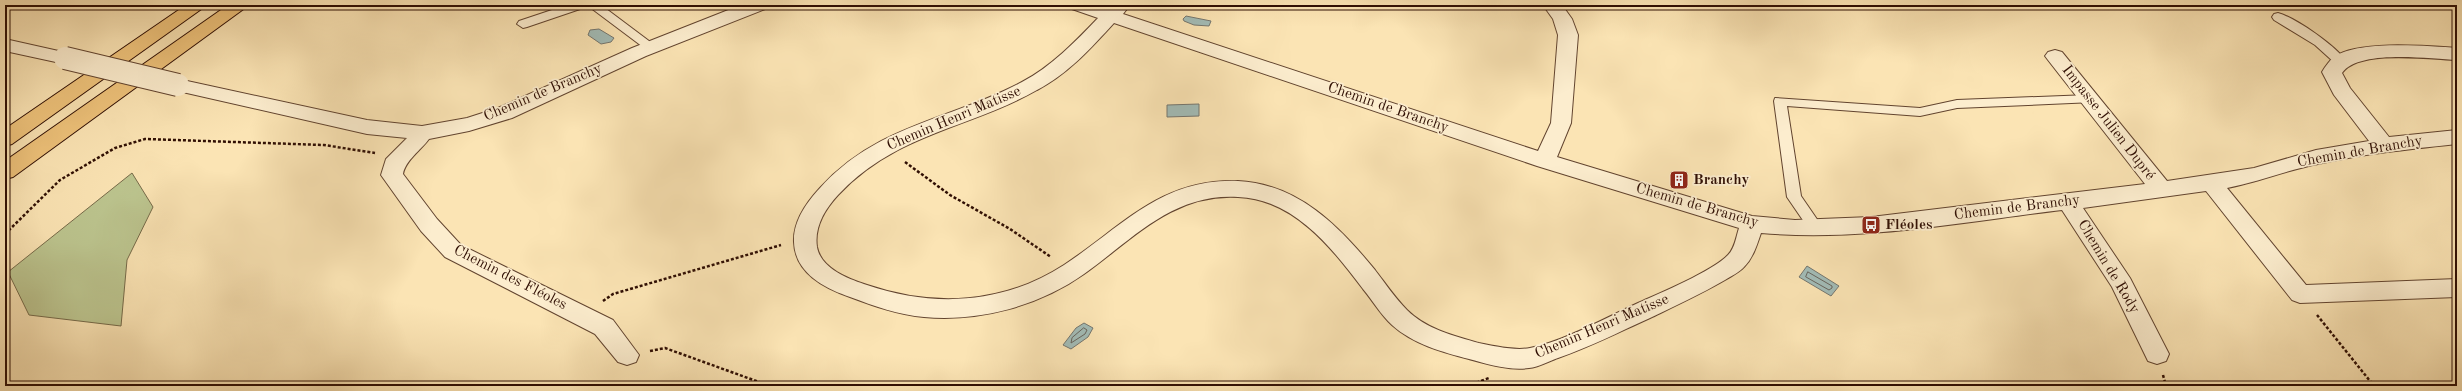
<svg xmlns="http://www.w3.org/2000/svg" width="2462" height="391" font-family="'Old Standard TT',serif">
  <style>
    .green { fill: #bcc58f; stroke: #766a49 }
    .water { fill: #a2bcb7; stroke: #74766f }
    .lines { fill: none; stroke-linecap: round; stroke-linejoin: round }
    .shore { stroke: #68655d; stroke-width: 1 }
    .service-casing { stroke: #62442f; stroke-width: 2 }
    .minor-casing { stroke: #62442f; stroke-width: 2 }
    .motorway-casing { stroke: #2f0e03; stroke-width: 2 }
    .path { stroke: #2f0e03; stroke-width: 2.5; stroke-dasharray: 3 2; stroke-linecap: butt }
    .service { fill: #fcedce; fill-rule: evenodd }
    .minor { fill: #fcedce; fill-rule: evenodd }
    .motorway { fill: #eec27a; fill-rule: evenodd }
    .minor-bridge-casing { stroke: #62442f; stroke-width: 24; stroke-linecap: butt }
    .minor-bridge { stroke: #fcedce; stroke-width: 22 }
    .labels { text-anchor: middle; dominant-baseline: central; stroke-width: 3.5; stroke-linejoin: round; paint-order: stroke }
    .street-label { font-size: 15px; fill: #2f0e03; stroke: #fcedce }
    .poi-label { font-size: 15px; font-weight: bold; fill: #2f0e03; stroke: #fcedce; text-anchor: start }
  </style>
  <rect width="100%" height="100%" fill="#fbe4b4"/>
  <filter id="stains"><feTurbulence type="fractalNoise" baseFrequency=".005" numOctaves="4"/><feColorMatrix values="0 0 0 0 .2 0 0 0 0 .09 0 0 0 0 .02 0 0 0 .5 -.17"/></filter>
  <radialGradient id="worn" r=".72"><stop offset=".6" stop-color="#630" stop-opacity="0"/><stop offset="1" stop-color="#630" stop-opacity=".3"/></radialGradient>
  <path class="green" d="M132 173 153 207 127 260 121 326 29 315 8 272Z"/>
  <path class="water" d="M1186 16 1211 21 1209 26 1194 25 1184 21 1183 19Z
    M599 29 614 38 611 42 601 44 588 35 590 30Z
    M1199 104V116L1167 117V105Z
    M1807 266 1839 286 1831 296 1799 277Z
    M1084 323 1093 328 1088 337 1071 349 1063 345 1076 328Z"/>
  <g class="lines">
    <path class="shore" d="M1808 272 1832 286V288L1829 290 1806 277Z
      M1084 328 1087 330 1085 334 1071 343 1072 338Z"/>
    <defs>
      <path id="service" d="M567 5H585L583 8 527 27 523 28 517 24 519 21Z
        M587 5H601L657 47 651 51 647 50Z
        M2278 13C2296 18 2336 46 2346 61L2344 64H2336L2315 45 2274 20 2272 17 2274 14Z
        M2089 95 2095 99 2094 102 1957 108 1920 116 1787 106 1801 196 1823 228 1821 232H1811L1787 197 1774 101 1775 98 1920 108 1957 100Z"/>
      <path id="minor" d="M741 5H767L765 9 646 56 512 118 469 131 429 139C421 150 405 161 403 174L437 219 461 245 613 320 639 355 636 362 627 365 618 362 595 334 445 257 421 231 381 175 386 159 407 138 367 134 178 91 171 90 168 85 171 80 178 79 367 120 422 126 467 118 498 108 632 48Z
        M1070 5H1098L1107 8 1111 5H1130L1123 14 1538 151 1551 123 1558 35 1553 19 1543 5H1562L1572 19 1578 35 1571 123 1557 157 1752 216 1795 220 1871 217 2145 184 2048 60 2045 56 2048 52 2055 50 2062 52 2167 181 2254 168 2316 150 2369 141 2334 95 2322 72C2325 67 2329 61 2334 57 2358 40 2427 46 2457 48V60C2430 59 2359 49 2342 73L2350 88 2389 137 2457 130V144C2410 149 2364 154 2318 164 2287 170 2258 182 2227 188L2306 285 2457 279V297L2300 303 2292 300 2206 191 2083 208 2130 278 2169 354 2166 361 2157 364 2148 361 2112 287 2062 210C1963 222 1861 242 1761 233 1757 245 1753 258 1744 267 1740 272 1731 276 1725 280 1701 294 1675 306 1650 318 1619 332 1590 347 1558 358 1549 361 1539 367 1529 368 1510 371 1487 364 1469 359 1442 352 1413 344 1392 325 1381 315 1373 301 1363 289 1332 248 1294 199 1238 197 1173 193 1133 239 1084 274 1039 306 979 322 924 317 899 315 874 306 850 297 824 288 795 273 794 242 793 221 807 202 820 188 878 124 951 120 1022 82 1052 66 1075 42 1098 18L1072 9ZM1114 23 1537 166 1739 228C1736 237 1735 248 1728 255 1713 271 1660 293 1638 303 1605 318 1565 341 1530 348 1515 351 1494 346 1479 343 1454 336 1426 329 1407 310 1395 298 1385 283 1375 270 1339 226 1298 184 1238 181 1161 178 1122 227 1064 265 1004 304 934 308 867 285 849 279 821 269 817 247 814 227 825 209 838 195 896 133 968 129 1037 90 1068 74 1091 48 1114 23Z
        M5 39 72 54 75 58 72 62 65 64 5 51Z"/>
      <path id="motorway" d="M186 5H207L12 144 5 146V129Z
        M228 5H249L13 177 5 179V161Z"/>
    </defs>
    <use href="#service" class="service-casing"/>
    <use href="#minor" class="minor-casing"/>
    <use href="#motorway" class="motorway-casing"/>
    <path class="path" d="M905 162 950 195 1010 229 1051 257
      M5 234 60 180 115 148 145 139 324 145 375 153
      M603 301 613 294 781 245
      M2317 315 2374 386
      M650 351 665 348 770 386
      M2163 375 2166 386
      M1467 386 1489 378"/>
    <use href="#service" class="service"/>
    <use href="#minor" class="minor"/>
    <use href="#motorway" class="motorway"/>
    <defs>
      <path id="minor-bridge" d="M65 58 178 85"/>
    </defs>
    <use href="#minor-bridge" class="minor-bridge-casing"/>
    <use href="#minor-bridge" class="minor-bridge"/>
  </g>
  <defs>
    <symbol id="building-square" viewBox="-11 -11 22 22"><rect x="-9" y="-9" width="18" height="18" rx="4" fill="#8f2418" stroke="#fcedce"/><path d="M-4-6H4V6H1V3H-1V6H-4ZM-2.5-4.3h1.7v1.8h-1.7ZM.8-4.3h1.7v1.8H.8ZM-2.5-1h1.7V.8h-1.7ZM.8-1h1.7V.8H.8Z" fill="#fff"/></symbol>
    <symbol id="bus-square" viewBox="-11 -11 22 22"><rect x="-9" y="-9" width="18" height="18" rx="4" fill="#8f2418" stroke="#fcedce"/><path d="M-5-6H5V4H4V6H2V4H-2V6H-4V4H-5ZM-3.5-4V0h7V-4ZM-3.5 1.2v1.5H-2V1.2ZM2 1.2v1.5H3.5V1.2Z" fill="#fff"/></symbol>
  </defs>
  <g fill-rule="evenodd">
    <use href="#building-square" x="1668" y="169" width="22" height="22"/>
    <use href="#bus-square" x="1860" y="214" width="22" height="22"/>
  </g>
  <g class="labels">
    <g class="street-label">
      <text transform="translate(543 93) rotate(-23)">Chemin de Branchy</text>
      <text transform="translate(1388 108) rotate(19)">Chemin de Branchy</text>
      <text transform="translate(954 119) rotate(-23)">Chemin Henri Matisse</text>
      <text transform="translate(2108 123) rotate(52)">Impasse Julien Dupré</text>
      <text transform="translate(2360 152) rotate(-10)">Chemin de Branchy</text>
      <text transform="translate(1697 206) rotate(16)">Chemin de Branchy</text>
      <text transform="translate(2017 208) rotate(-7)">Chemin de Branchy</text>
      <text transform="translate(2108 267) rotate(59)">Chemin de Rody</text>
      <text transform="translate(510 278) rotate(27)">Chemin des Fléoles</text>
      <text transform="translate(1602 327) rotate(-23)">Chemin Henri Matisse</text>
    </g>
    <g class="poi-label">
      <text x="1693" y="180">Branchy</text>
      <text x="1885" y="225">Fléoles</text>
    </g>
  </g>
  <rect width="2462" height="391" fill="none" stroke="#fbe4b4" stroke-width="20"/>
  <rect x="6" y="6" width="2450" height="379" fill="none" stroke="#2f0e03" stroke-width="2"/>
  <rect x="10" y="10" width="2442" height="371" fill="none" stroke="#2f0e03"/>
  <rect width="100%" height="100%" filter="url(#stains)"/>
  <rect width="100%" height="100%" fill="url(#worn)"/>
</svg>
